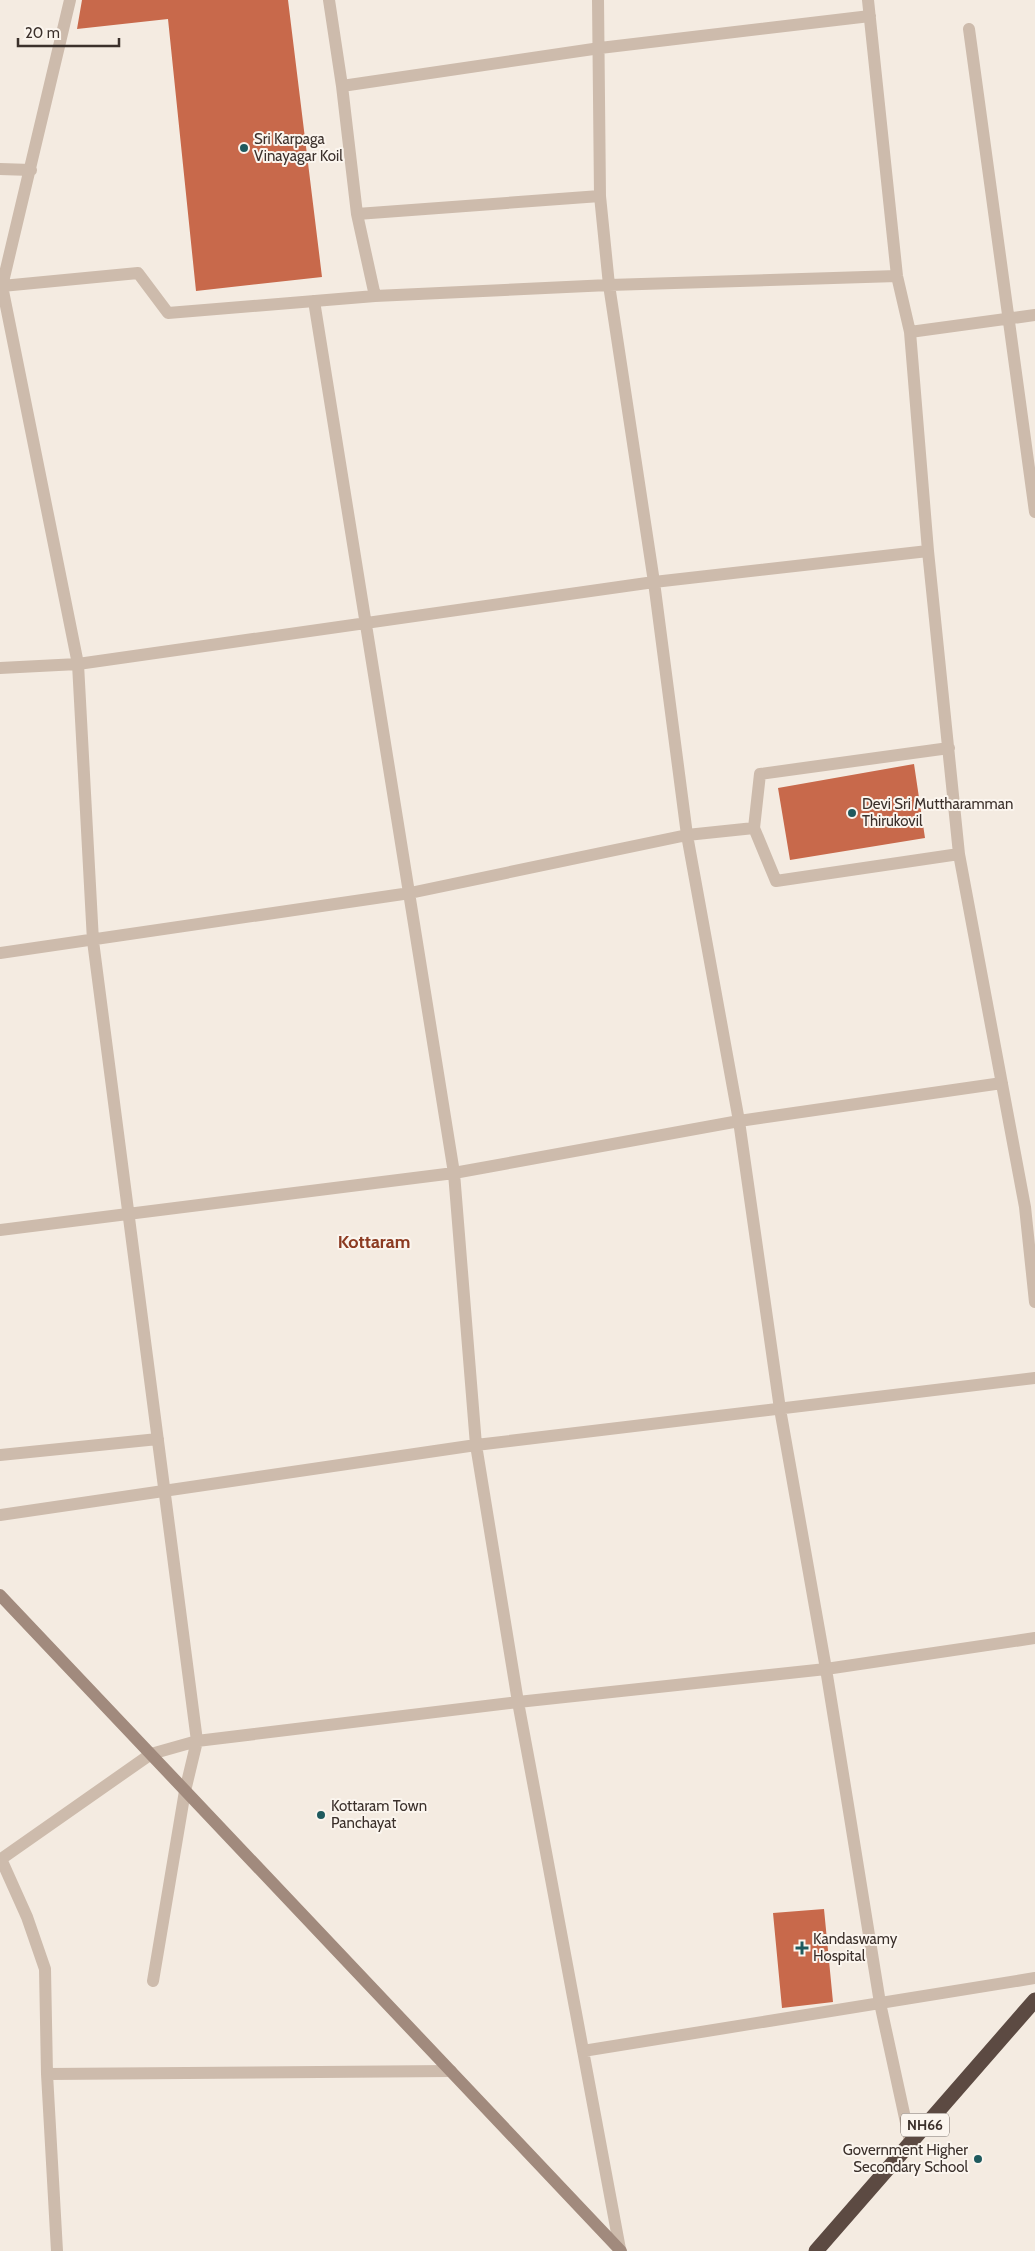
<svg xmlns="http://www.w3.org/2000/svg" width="1035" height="2251" font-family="Cabin,sans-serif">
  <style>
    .building { fill: #c8694b }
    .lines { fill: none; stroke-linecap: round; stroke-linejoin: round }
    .street { stroke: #cdbbac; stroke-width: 12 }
    .secondary { stroke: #a18a7d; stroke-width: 12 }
    .highway { stroke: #5c4a42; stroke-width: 15 }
    .poi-dot { fill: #1f5a5e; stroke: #fbf5ee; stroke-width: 2 }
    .labels { text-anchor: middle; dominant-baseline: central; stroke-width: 4; stroke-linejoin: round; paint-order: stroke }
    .shield { fill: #fbf5ee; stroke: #756b66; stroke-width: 1 }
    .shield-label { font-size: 14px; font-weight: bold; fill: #3b302b }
    .poi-label { font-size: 15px; fill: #3b302b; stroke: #fbf5ee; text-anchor: start }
    .quarter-label { font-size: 18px; font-weight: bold; fill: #8c3b22; stroke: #fbf5ee }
  </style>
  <rect width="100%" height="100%" fill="#f4ebe1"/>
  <path class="building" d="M82 0H288L322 277 196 291 168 19 77 29Z
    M914 764 925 838 790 860 778 788Z
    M824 1909 833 2002 782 2008 773 1913Z"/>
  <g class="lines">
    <path class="street" d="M329 0 342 86 357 214 375 296
      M598 0 600 196 609 285 654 582 687 835 739 1121 780 1409 826 1669 880 2003 910 2141
      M868 0 897 276 910 332 928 551 959 854 1025 1207 1035 1302
      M969 29 1035 512
      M342 86 600 48 870 16
      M0 169 31 170
      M357 214 600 196
      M2 286 138 273 168 313 375 296 609 285 897 276
      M314 301 454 1173 476 1445 518 1702 620 2249
      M910 332 1035 315
      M0 668 78 664 654 582 928 551
      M949 748 760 774 754 828 776 881 959 854
      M0 953 410 893 687 835 754 828
      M0 1230 454 1173 739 1121 1002 1083
      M0 1455 158 1439
      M0 1515 476 1445 1035 1378
      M153 1981 185 1791 197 1741 518 1702 826 1669 1035 1638
      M583 2051 1035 1978
      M47 2074 451 2071
      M57 2251 47 2074 45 1969 27 1917 1 1859 151 1754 197 1741 93 941 78 664 2 286 70 0"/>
    <path class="secondary" d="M0 1595 621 2251"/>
    <path class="highway" d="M816 2251 1035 2000"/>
  </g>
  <g class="poi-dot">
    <circle cx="244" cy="148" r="5"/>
    <circle cx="852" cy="813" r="5"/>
    <circle cx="321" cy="1815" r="5"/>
    <path d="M799.5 1940.5h5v5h5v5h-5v5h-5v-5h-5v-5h5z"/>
    <circle cx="978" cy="2159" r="5"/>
  </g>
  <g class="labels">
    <rect class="shield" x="901" y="2113.5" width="48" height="23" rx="4"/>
    <g class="shield-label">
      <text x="925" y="2125">NH66</text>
    </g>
    <g class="poi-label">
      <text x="254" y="139">Sri Karpaga<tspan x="254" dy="17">Vinayagar Koil</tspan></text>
      <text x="862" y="804">Devi Sri Muttharamman<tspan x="862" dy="17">Thirukovil</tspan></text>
      <text x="331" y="1806">Kottaram Town<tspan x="331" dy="17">Panchayat</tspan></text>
      <text x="813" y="1939">Kandaswamy<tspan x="813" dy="17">Hospital</tspan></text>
      <text x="968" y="2150" text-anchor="end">Government Higher<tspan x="968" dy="17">Secondary School</tspan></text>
    </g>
    <g class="quarter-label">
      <text x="374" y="1242">Kottaram</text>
    </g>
  </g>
  <path d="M18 38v8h101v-8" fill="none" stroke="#3b302b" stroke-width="2.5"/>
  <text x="25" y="38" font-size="15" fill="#3b302b" stroke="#fbf5ee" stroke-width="4" paint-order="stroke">20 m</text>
</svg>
